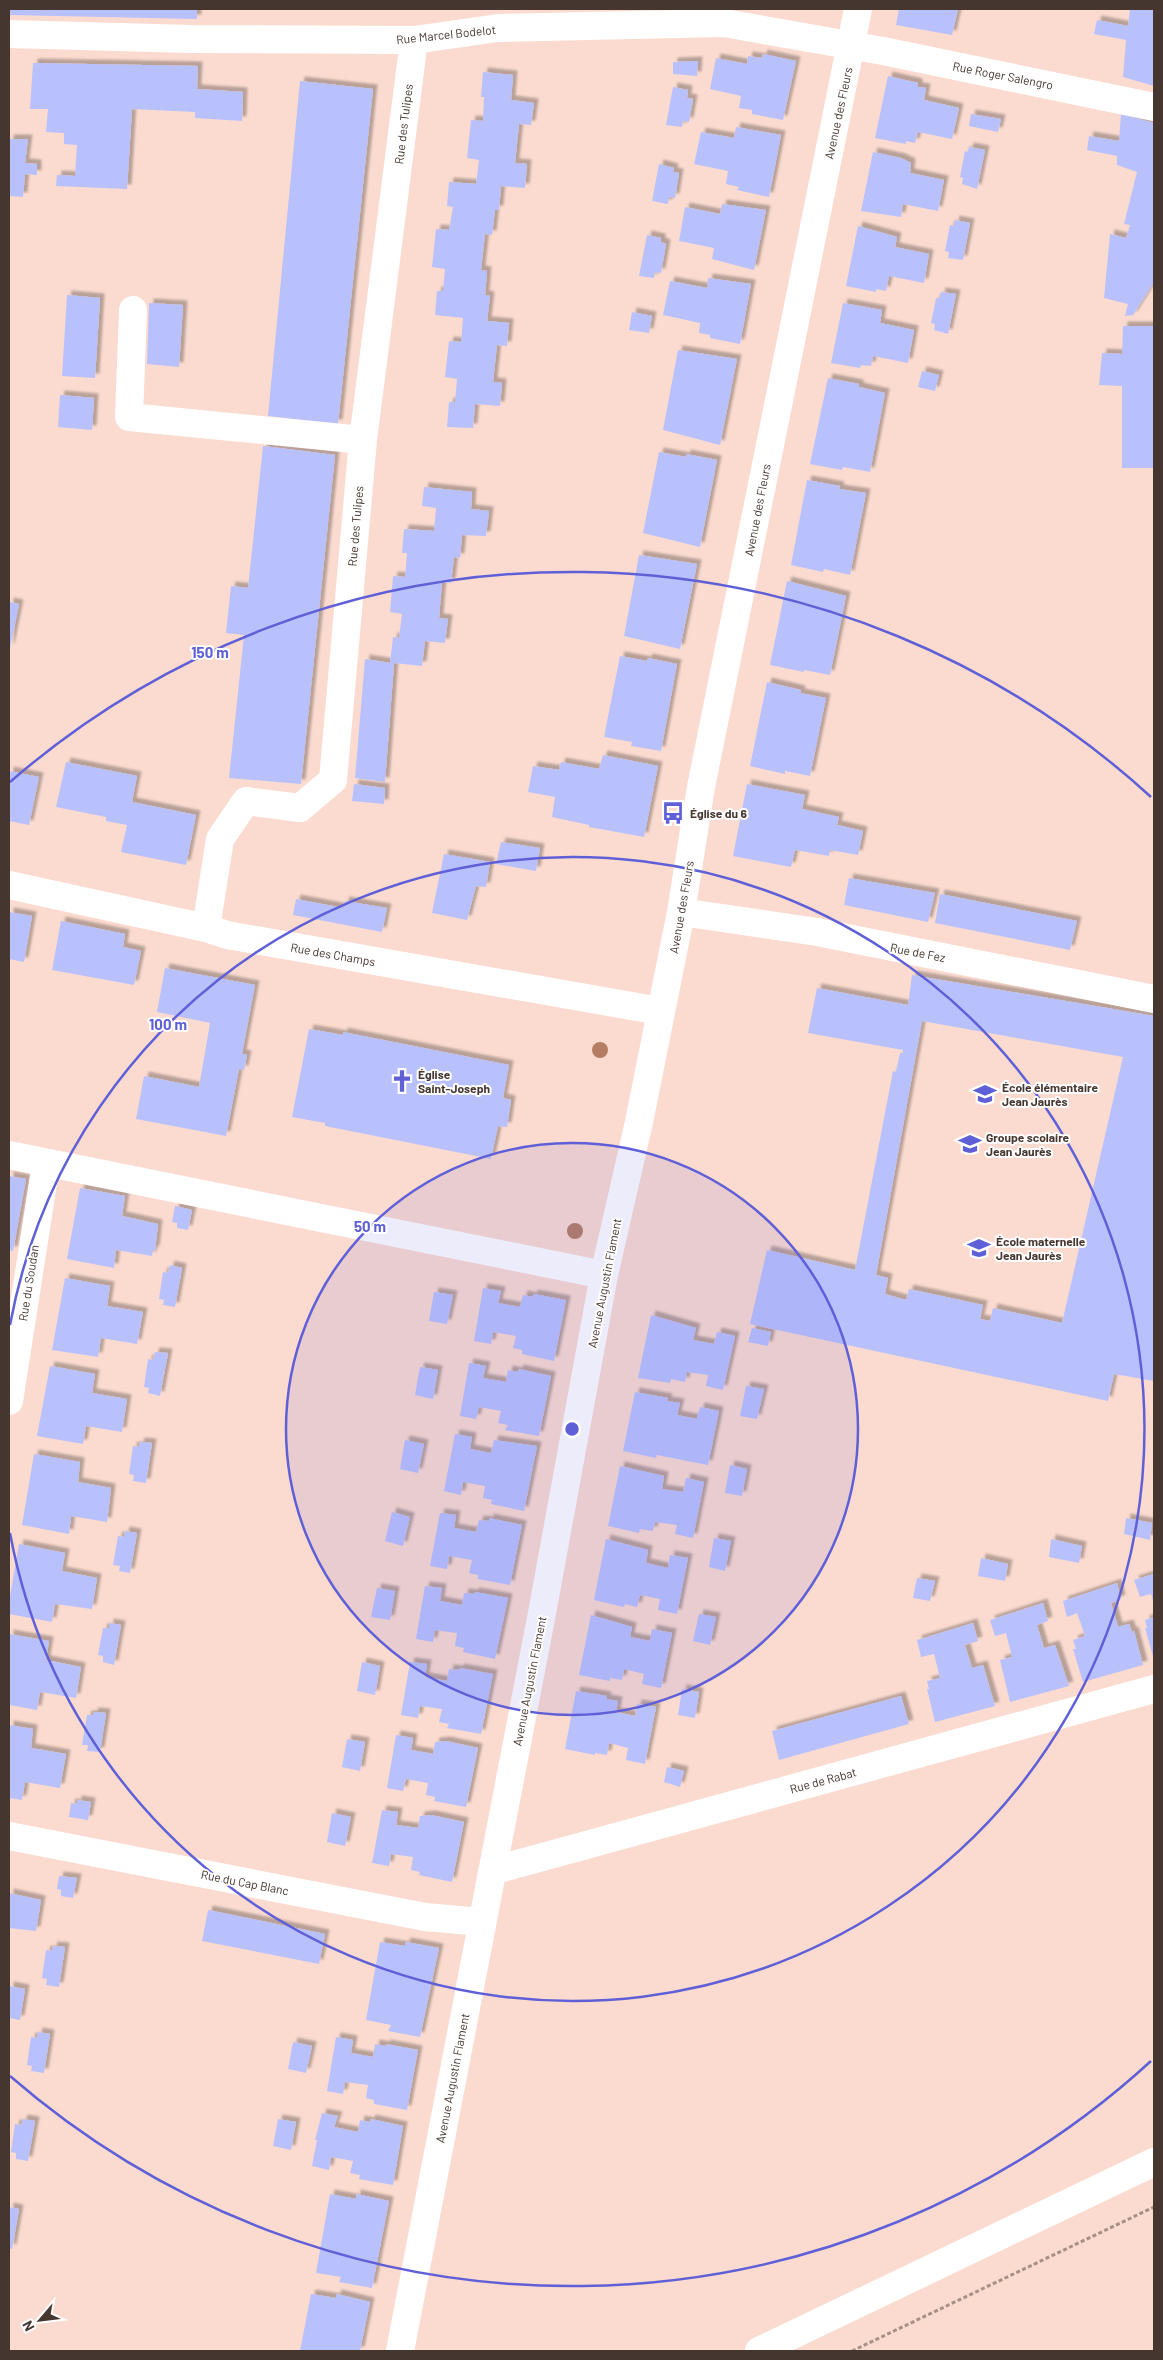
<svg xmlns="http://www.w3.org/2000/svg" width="1163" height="2360" font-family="Barlow,sans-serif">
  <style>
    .building { fill: #b9c1fd; fill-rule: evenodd; filter: url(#shadow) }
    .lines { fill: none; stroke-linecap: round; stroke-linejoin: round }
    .path { stroke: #a78f86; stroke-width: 3; stroke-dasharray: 4 2.5; stroke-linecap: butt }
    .minor { stroke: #fff; stroke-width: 28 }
    .tree { fill: #b57d64 }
    .ring { fill: none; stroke: #5f60d8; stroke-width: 2.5 }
    .labels { text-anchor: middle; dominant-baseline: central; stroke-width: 4; stroke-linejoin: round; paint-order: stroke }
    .street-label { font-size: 12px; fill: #453630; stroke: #fff }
    .poi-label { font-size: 12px; font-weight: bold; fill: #453630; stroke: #fff; text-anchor: start }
    .centre { fill: #5f60d8; stroke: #fff; stroke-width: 2.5 }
    .ring-label { font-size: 15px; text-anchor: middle; font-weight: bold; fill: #5f60d8; stroke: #fff; stroke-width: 4; stroke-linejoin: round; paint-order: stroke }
  </style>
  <defs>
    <filter id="shadow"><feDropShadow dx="4.5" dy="-4.5" stdDeviation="1" flood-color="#0004"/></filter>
  </defs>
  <rect width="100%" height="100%" fill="#fbdbcf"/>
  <path class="building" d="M9 9H197V19L9 15Z
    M899 9H958L952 35 896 25Z
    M1130 9H1154V86L1123 77 1126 40 1094 34 1097 20 1128 26Z
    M763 54 796 61 783 120 752 114V110L739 108 741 96 710 89 716 58 747 64 748 56 762 58Z
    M698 61 697 76 673 74V62Z
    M33 63 198 66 197 89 243 92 242 121 195 118V112L132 109 127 189 56 186 57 175 75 176 77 145 64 144V133L46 132 48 109H30Z
    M483 72 513 75 511 100 534 103 531 125 519 124 515 163 527 164 525 188 501 186 499 210H495L492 235 485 234 481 270 487 271 485 295 490 296 487 321 509 323 507 346 497 345 493 382 502 383 500 406 475 404 473 428 447 427 449 402H455L457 379 445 377 449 341 461 342 463 318 435 315 437 291H443L445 269 432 267 436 229 449 230 453 207 447 206 449 182 476 184 479 160 467 158 471 120 483 121 484 97H481Z
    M888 76 918 83V87L926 88 924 100 959 108 952 139 918 132 915 143 906 141V144L875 138Z
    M300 81 373 89 338 424 268 416Z
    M673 87 688 90 687 98 693 99 689 122 683 121 682 127 666 125Z
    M971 114 1001 119 998 132 969 126Z
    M1121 114 1154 123V282L1133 315 1125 316 1128 304 1104 298 1110 234 1126 238 1130 225 1124 224 1137 172 1117 165V156L1087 150 1089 136 1119 141Z
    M736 127 781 135 769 197 737 190 739 187 726 184 728 171 694 164 701 132 734 138Z
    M9 139H28L25 163 37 164V175L25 174 23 197 9 196Z
    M969 147 985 150 977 189 962 184 963 178 960 177 965 151 968 152Z
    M873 152 901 158 911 163 910 173 944 180 938 211 903 204 901 217 861 211Z
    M659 164 674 168 673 172 679 173 675 198 669 197 668 204 652 201Z
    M722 204 766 210 754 270 712 259 714 248 679 241 685 207 720 214Z
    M955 220 970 223 963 260 948 258 949 252 945 251 950 225 954 226Z
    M858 226 897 237 895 247 929 254 924 283 889 276 886 291 876 289V292L846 286Z
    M647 235 661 238V242L666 244 661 273 655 272 654 278 639 276Z
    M708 278 751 284 740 344 710 338V335L699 333 700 323 663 315 670 281 707 288Z
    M941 292 956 294 948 334 934 330 935 324 931 323 936 298H940Z
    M67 295 100 298 95 378 62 376Z
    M149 303 183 305 179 367 147 364Z
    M843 303 882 310 880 323 914 330 908 363 873 356 871 366 861 365 860 368 831 363Z
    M632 312 652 316 649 333 629 330Z
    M1123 326H1154V468H1122V386L1099 385 1102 353 1122 354Z
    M678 350 737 359 720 445 663 430Z
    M922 371 939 375 935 391 918 387Z
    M828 378 859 384V387L885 393 870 472 843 467 842 470 810 464Z
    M60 395 94 398 92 430 58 427Z
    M263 446 335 455 301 784 229 778 244 635 226 633 231 586 248 588Z
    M659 452 686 457V454L717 460 700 547 643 533Z
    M807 480 840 486 839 489 866 493 850 575 824 569 823 572 791 565Z
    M424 487 472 492 471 509 489 511 486 536 462 535 460 558 454 557 451 583 442 582 439 618 448 619 445 643 425 641 422 666 394 663 385 782 355 778 365 659 390 663 393 637 399 638 402 614 390 612 393 576 405 577 407 553H402L404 529 434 531 436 508 422 506Z
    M639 555 697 564 680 649 624 636Z
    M787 581 846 596 830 675 804 670V672L770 665Z
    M9 602 19 604 10 648H9Z
    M620 656 647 661 648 658 677 664 661 751 631 746 632 742 604 737Z
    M767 682 801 690 800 693 826 698 810 776 785 771V774L750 766Z
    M603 755 658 766 644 837 589 827V825L552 817 555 797 528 792 533 766 559 770 561 762 599 769Z
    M66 762 137 776 132 802 196 815 186 865 121 852 127 825 106 821V817L56 807Z
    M9 771 39 777 29 825 9 821Z
    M354 784 385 788 384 804 352 801Z
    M747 784 805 795 802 809 839 817 837 825 863 831 858 855 830 850 829 856 795 850 791 867 733 856Z
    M501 842 540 848 536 871 496 864Z
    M444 854 490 862 486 887 476 886 467 920 432 913Z
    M849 878 935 893 928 922 844 905Z
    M940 894 1077 921 1070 950 935 923Z
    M296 899 343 908 345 901 387 908 382 932 293 915Z
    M9 912 32 916 24 962 9 959Z
    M61 921 125 934 123 947 141 951 134 985 52 970Z
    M165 968 255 985 242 1054 247 1055 244 1070 239 1069 226 1136 136 1119 144 1076 199 1087 210 1023 157 1012Z
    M912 975 1154 1016V1381L1114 1374 1108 1401 750 1324 767 1250 855 1270 893 1071 896 1072 900 1053H903V1050L808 1033 817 988 908 1005ZM922 1021 1123 1057 1062 1323 993 1308 990 1321 980 1319 983 1305 909 1289 906 1300 885 1294 888 1278 876 1275Z
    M309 1029 343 1035V1032L509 1065 503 1098 511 1100 507 1127 498 1126 491 1159 325 1126V1123L292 1117Z
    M9 1176 26 1179 13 1251 9 1250Z
    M80 1188 125 1196 122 1216 158 1224 155 1251 153 1250 152 1256 116 1250 114 1268 67 1259Z
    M175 1206 192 1210 188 1230 177 1228V1223L172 1222Z
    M170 1265 182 1268 175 1307 163 1305 164 1300 159 1299 163 1272 168 1273Z
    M65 1278 110 1286 107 1306 143 1312 137 1344 101 1338 98 1357 52 1350Z
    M483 1288 501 1291 498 1303 520 1307 523 1295 533 1297V1294L566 1300 554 1361 522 1354V1350L513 1348 516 1336 493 1332 491 1344 474 1341Z
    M434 1292 453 1295 447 1324 429 1321Z
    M651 1315 696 1328 693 1340 714 1344 717 1332 735 1336 723 1390 706 1386 708 1375 687 1372 685 1382 671 1379 670 1383 638 1378Z
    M752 1328 771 1332 768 1346 748 1342Z
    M155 1352 168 1353 160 1396 148 1393 149 1388 144 1387 148 1359 153 1360Z
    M469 1363 486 1366 483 1378 506 1382 508 1370 518 1372 519 1369 551 1376 539 1436 505 1430 508 1425 498 1423 501 1411 479 1407 476 1419 460 1416Z
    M50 1366 95 1374 92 1393 127 1399 122 1432 86 1426 83 1444 37 1436Z
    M420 1367 438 1370 433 1399 415 1395Z
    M746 1386 764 1389 757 1419 740 1416Z
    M635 1392 668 1398 667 1401 680 1403 677 1415 697 1419 700 1407 719 1411 708 1465 657 1455 656 1458 623 1451Z
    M455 1434 472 1437 470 1449 491 1453 494 1440 537 1446 524 1511 491 1504 492 1500 483 1498 485 1486 463 1482 461 1495 444 1491Z
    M405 1440 424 1444 418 1473 400 1469Z
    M140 1442 152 1443 146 1483 133 1481 134 1475 129 1474 133 1446 139 1447Z
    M34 1454 80 1462 78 1482 111 1488 107 1522 71 1516 69 1534 22 1525Z
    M730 1465 747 1469 742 1496 725 1493Z
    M620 1466 664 1476 662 1489 683 1492 686 1478 704 1482 693 1538 675 1534 677 1525 655 1522 653 1531 640 1529 639 1533 608 1526Z
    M392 1512 410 1517 403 1546 385 1541Z
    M440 1513 456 1515 454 1528 476 1532 479 1520 489 1521V1518L522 1525 510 1585 478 1579V1575L469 1573 472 1560 449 1556 447 1569 430 1566Z
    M1126 1518 1152 1523 1150 1540 1124 1534Z
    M125 1531 137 1533 130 1573 119 1571 120 1566 113 1565 118 1536 124 1537Z
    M714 1538 731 1541 725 1571 709 1567Z
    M606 1539 648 1550 646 1563 668 1568 670 1555 688 1558 677 1614 658 1610 660 1599 640 1595 637 1607 625 1604 624 1607 594 1600Z
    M1051 1539 1082 1546 1079 1563 1049 1557Z
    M19 1544 65 1553 62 1571 97 1578 92 1609 55 1604 52 1622 9 1614V1602Z
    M981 1558 1008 1564 1005 1581 978 1576Z
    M1154 1574V1604L1151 1594 1140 1597 1134 1580Z
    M917 1578 935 1581 930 1601 913 1598Z
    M1117 1583 1121 1599 1111 1603 1118 1627 1129 1624 1132 1632 1134 1631 1143 1665 1083 1682 1073 1649H1076L1073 1640 1085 1636 1077 1613 1067 1617 1063 1601Z
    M425 1586 442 1588 440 1601 462 1605 464 1593 474 1594 475 1592 508 1598 495 1659 463 1652 464 1648 455 1646 457 1633 435 1630 433 1642 416 1639Z
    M377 1588 395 1591 390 1620 371 1617Z
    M1043 1603 1048 1621 1037 1625 1044 1648 1055 1645 1069 1686 1010 1702 1000 1660 1012 1657 1006 1633 995 1636 990 1620Z
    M699 1614 716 1617 710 1645 693 1641Z
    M591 1615 632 1627 630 1637 650 1641 652 1629 672 1633 661 1688 642 1684 644 1674 624 1669 622 1680 610 1678V1681L579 1675Z
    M1154 1617V1660L1145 1628H1147L1145 1620Z
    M109 1623 121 1625 114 1665 103 1662V1656L98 1655 103 1628H109Z
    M973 1623 978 1641 965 1645 972 1668 983 1665 995 1706 935 1722 927 1689H929L927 1681 940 1678 934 1654 921 1657 917 1640Z
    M9 1634 49 1641 46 1660 81 1667 76 1698 40 1692 37 1710 9 1705Z
    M362 1662 380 1666 375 1695 357 1691Z
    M410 1662 427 1664 425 1677 447 1681 449 1669 459 1670 460 1668 493 1674 481 1734 447 1728 449 1724 439 1722 442 1709 420 1706 418 1718 401 1715Z
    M682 1689 699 1692 695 1718 678 1715Z
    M576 1691 607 1696 606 1699 618 1701 616 1712 635 1716 637 1704 656 1707 645 1764 626 1760 628 1748 609 1743 607 1755 595 1753V1755L565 1749Z
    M901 1696 909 1724 779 1760 772 1731Z
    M94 1712 106 1713 100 1752 87 1751 88 1745H82L87 1715H93Z
    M9 1725 33 1729 31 1748 66 1754 60 1788 25 1782 22 1800 9 1798Z
    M396 1735 413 1738 411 1750 433 1754 435 1742 446 1741 478 1748 466 1807 434 1801 435 1797 426 1795 428 1783 406 1779 403 1791 387 1788Z
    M347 1739 365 1742 360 1771 342 1767Z
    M667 1767 684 1771 680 1787 664 1782Z
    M77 1800 91 1802 88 1820 69 1817 71 1803 77 1804Z
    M382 1810 398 1812 396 1825 418 1828 420 1816 431 1815 464 1822 452 1882 419 1875 420 1872 411 1870 413 1857 391 1854 389 1866 372 1863Z
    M332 1813 351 1817 345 1846 327 1842Z
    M59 1876 77 1878 73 1898 61 1896V1890L57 1889Z
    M9 1893 41 1900 36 1931 9 1928Z
    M208 1910 325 1934 319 1964 202 1941Z
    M380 1942 405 1946 406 1942 439 1948 420 2037 388 2031 391 2025 366 2020Z
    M53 1946 65 1947 59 1987 46 1985 47 1979 42 1978 46 1950 52 1951Z
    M9 1986 25 1989 20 2020 9 2018Z
    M38 2032 50 2034 44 2073 31 2071 32 2066 27 2065 31 2037 37 2038Z
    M336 2037 353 2040 351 2053 373 2057 375 2044 386 2046V2044L418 2050 407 2110 374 2104V2100L366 2098 368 2085 345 2082 343 2094 327 2091Z
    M293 2042 312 2046 306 2073 288 2069Z
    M322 2113 338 2116 334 2127 358 2132 360 2120 370 2122 371 2119 403 2126 393 2185 359 2179 360 2175 350 2173 353 2161 331 2157 329 2170 312 2166 317 2140H315Z
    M23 2119 35 2121 28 2161 16 2159V2153L11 2152 15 2124 21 2125Z
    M278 2119 296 2122 291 2150 273 2146Z
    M330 2194 356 2199V2194L389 2201 372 2288 339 2282 341 2277 316 2273Z
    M9 2207 19 2209 12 2249 9 2248Z
    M311 2294 336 2298 337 2294 370 2302 360 2351H300Z"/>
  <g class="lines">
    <path class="path" d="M852 2351 1154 2207"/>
    <path class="minor" d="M9 34 191 39 414 40 498 28 724 23 883 51 1154 107
      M133 310 129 417 363 440
      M9 885 206 928 227 935 660 1011
      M681 912 817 932 1154 999
      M206 928 220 839 246 801 300 808 333 780 363 440 414 40
      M9 1155 604 1275
      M9 1401 46 1164
      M9 1836 425 1917 482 1922
      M492 1871 1154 1689
      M400 2351 542 1613 604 1275 639 1122 681 912 701 787 858 9
      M759 2351 1154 2162"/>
  </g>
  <g class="tree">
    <circle cx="600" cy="1050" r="8"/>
    <circle cx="575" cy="1231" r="8"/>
  </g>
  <circle cx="572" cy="1429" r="286" fill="#5f60d8" fill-opacity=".12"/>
  <g class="ring">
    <circle cx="572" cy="1429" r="286"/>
    <path d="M10 1325A572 572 0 1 1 10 1533"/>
    <path d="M1151 2061A857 857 0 0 1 10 2076M10 782A857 857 0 0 1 1151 797"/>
  </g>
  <defs>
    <symbol id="bus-bare" viewBox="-9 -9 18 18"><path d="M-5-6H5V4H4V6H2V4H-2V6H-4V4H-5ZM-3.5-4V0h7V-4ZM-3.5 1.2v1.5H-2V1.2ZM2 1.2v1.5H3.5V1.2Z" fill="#5f60d8" stroke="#fff" stroke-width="2.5" paint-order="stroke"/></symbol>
    <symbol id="church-bare" viewBox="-9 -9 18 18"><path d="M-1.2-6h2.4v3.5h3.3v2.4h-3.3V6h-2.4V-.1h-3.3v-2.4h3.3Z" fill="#5f60d8" stroke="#fff" stroke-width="2.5" paint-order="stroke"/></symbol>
    <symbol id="school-bare" viewBox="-9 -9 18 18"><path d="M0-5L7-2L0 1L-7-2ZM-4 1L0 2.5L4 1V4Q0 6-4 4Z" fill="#5f60d8" stroke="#fff" stroke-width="2.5" paint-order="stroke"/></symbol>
  </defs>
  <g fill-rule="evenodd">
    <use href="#bus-bare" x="657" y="797" width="32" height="32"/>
    <use href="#church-bare" x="386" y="1065" width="32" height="32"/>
    <use href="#school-bare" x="969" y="1078" width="32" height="32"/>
    <use href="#school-bare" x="954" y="1128" width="32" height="32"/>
    <use href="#school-bare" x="963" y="1232" width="32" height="32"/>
  </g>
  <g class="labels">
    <g class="street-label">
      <text transform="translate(446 34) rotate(-6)">Rue Marcel Bodelot</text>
      <text transform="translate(1003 75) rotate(11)">Rue Roger Salengro</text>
      <text transform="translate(838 113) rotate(-78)">Avenue des Fleurs</text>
      <text transform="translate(403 124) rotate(-83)">Rue des Tulipes</text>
      <text transform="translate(757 510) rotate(-79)">Avenue des Fleurs</text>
      <text transform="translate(355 526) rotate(-85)">Rue des Tulipes</text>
      <text transform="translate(681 907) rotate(-80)">Avenue des Fleurs</text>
      <text transform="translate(918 952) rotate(11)">Rue de Fez</text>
      <text transform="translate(333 954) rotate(10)">Rue des Champs</text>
      <text transform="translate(28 1283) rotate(-81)">Rue du Soudan</text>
      <text transform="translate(604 1283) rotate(-79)">Avenue Augustin Flament</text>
      <text transform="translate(529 1681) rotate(-79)">Avenue Augustin Flament</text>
      <text transform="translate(823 1780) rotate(-15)">Rue de Rabat</text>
      <text transform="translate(245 1882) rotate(11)">Rue du Cap Blanc</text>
      <text transform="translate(452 2078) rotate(-79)">Avenue Augustin Flament</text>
    </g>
    <g class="poi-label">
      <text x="690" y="813">Église du 6</text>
      <text x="418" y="1074">Église<tspan x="418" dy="14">Saint-Joseph</tspan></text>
      <text x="1002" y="1087">École élémentaire<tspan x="1002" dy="14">Jean Jaurès</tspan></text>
      <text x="986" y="1137">Groupe scolaire<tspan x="986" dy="14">Jean Jaurès</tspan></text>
      <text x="996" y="1241">École maternelle<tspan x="996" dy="14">Jean Jaurès</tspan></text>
    </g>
  </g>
  <circle cx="572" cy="1429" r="8" class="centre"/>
  <g class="ring-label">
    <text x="210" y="658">150 m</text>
    <text x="168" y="1030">100 m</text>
    <text x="370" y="1232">50 m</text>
  </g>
  <rect width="1163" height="2360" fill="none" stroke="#453630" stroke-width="20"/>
  <g transform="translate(40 2320) rotate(242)" stroke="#ffffff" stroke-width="4" paint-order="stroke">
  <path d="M0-4L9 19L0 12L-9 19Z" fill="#453630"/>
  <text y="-8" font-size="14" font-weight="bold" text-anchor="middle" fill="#453630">N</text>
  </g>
</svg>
